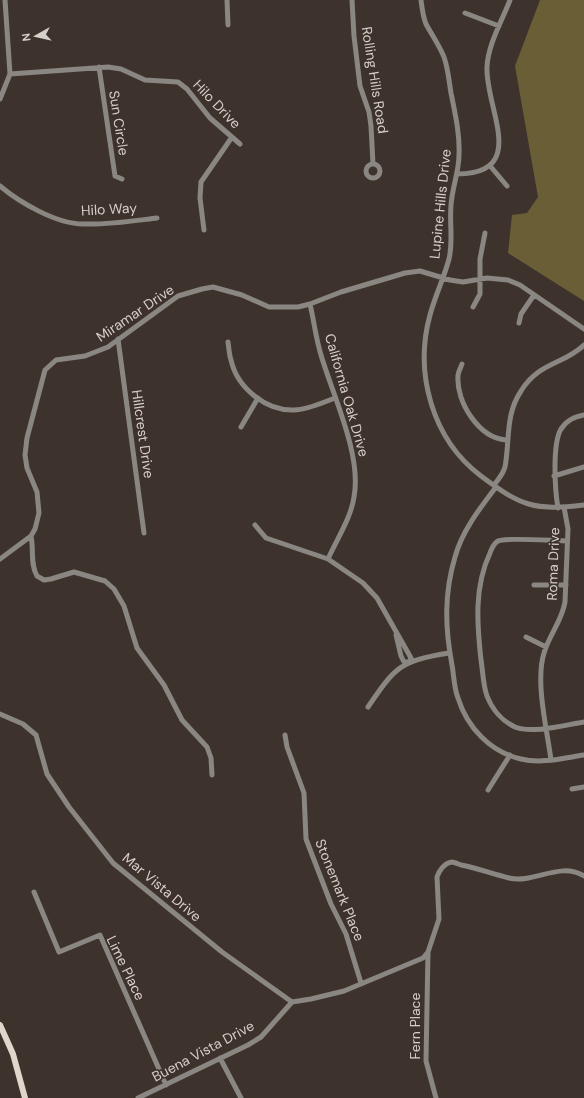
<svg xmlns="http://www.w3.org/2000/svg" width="584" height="1098" font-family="'DM Sans',sans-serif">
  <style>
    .green { fill: #6a5e36 }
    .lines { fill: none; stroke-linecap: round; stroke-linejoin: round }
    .minor { stroke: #8a8681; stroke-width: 5 }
    .major { stroke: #dfd6cc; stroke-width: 6 }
    .labels { text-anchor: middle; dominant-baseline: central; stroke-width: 3.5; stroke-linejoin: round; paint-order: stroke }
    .street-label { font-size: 14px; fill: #d7cfcb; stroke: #3e332c }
  </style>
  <rect width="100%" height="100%" fill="#3e332c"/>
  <path class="green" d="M540 0H584V301L508 253 512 215 527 213 538 197 515 66Z"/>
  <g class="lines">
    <path class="minor" d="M227 0 228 25
      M352 0 354 36 360 86 369 112 371 126 373 164
      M421 0C422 8 423 17 426 24 432 35 439 45 444 57 448 68 449 81 451 93 455 113 460 134 459 155 459 169 454 183 452 197 448 218 454 238 449 259 444 278 435 296 430 315 414 373 432 439 481 476 521 506 534 511 584 505
      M465 13 499 26
      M99 67 115 176 122 179
      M10 74 108 67 121 69 145 80 178 82 187 89 210 118 240 144
      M0 99 10 74 5 0
      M366 171a7 7 0 1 1 14 0a7 7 0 1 1-14 0Z
      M491 167 507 186
      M457 174C530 174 485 108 487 67 488 44 502 21 510 0
      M0 186C20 203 57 224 83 224 108 225 133 221 157 218
      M204 230 200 198 201 182 232 137
      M310 304C314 321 316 339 321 355 333 396 362 455 354 497 351 518 337 539 328 559
      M473 307 480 294V259L485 233
      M519 323 521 314 534 295
      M118 339 144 533
      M228 342C229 348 229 354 231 360 237 387 265 411 294 410 307 410 322 403 335 398
      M462 364C461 367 458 372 458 376 456 402 479 438 506 440
      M241 427 258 398
      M554 476 584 467
      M494 485C498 480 503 474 505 467 510 440 505 415 521 391 539 362 563 365 584 345
      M496 487C480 508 462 531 455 557 444 594 445 628 452 665 454 676 454 688 458 698 467 727 490 752 521 759 541 764 564 758 584 755
      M558 508C555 491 552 444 561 429 567 420 574 417 584 415
      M255 525 266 538 328 559 363 583 377 598 411 658 409 662H404L401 656 396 635
      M31 536C34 550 30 564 37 576L44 580 51 579 74 572 105 581 114 589 124 606 137 648 164 685 182 720 207 747 211 758 212 775
      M567 541C555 541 505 537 498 541 493 544 492 548 490 553 474 587 477 624 481 660 483 672 483 685 487 696 492 709 502 721 515 727 532 734 565 725 584 722
      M0 559 31 536 35 529 39 513 37 492 27 468 25 455 27 438 45 370 56 360 85 356 108 347 178 296 202 289 213 287 242 295 269 307H298L310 304 341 292 405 273 420 271 450 280 463 282 487 278 508 280 520 285 584 329
      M534 585H566
      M526 637 546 647
      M368 707C396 666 400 661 449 653
      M0 714 23 724 36 735 47 774 69 807 113 863 222 952 292 1002
      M285 735 287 747 304 793 306 839 331 904 346 934 361 983
      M551 760C547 729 535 682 544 653 549 635 562 621 565 602L568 529 564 507
      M572 789 584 787
      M488 790 510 755
      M34 892 59 952 100 935 166 1085
      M428 952 426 1061 436 1098
      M220 1058 241 1098
      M138 1098 248 1045 261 1037 292 1002 311 999 344 991 423 958 428 952 439 919 437 877C439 871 444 863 452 862 454 862 458 864 461 865 477 868 492 874 509 878 534 884 560 861 584 876"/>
    <path class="major" d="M0 1025 13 1054 25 1098"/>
  </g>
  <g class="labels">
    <g class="street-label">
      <text transform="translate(375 80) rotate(81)">Rolling Hills Road</text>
      <text transform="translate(217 104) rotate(46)">Hilo Drive</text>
      <text transform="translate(119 123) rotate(81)">Sun Circle</text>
      <text transform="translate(440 204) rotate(-84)">Lupine Hills Drive</text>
      <text transform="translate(109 209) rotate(-3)">Hilo Way</text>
      <text transform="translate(135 313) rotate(-34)">Miramar Drive</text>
      <text transform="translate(347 395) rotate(74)">California Oak Drive</text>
      <text transform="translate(143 434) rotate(82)">Hillcrest Drive</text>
      <text transform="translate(553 564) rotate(-88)">Roma Drive</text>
      <text transform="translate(162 887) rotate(40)">Mar Vista Drive</text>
      <text transform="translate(340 890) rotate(68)">Stonemark Place</text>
      <text transform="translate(126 968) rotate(64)">Lime Place</text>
      <text transform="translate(415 1026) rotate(-90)">Fern Place</text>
      <text transform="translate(203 1051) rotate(-28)">Buena Vista Drive</text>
    </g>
  </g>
  <g transform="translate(36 36) rotate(262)" stroke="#3e332c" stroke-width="3" paint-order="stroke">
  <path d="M0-3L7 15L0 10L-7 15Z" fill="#d7cfcb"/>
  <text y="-6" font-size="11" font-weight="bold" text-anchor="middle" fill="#d7cfcb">N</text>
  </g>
</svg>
